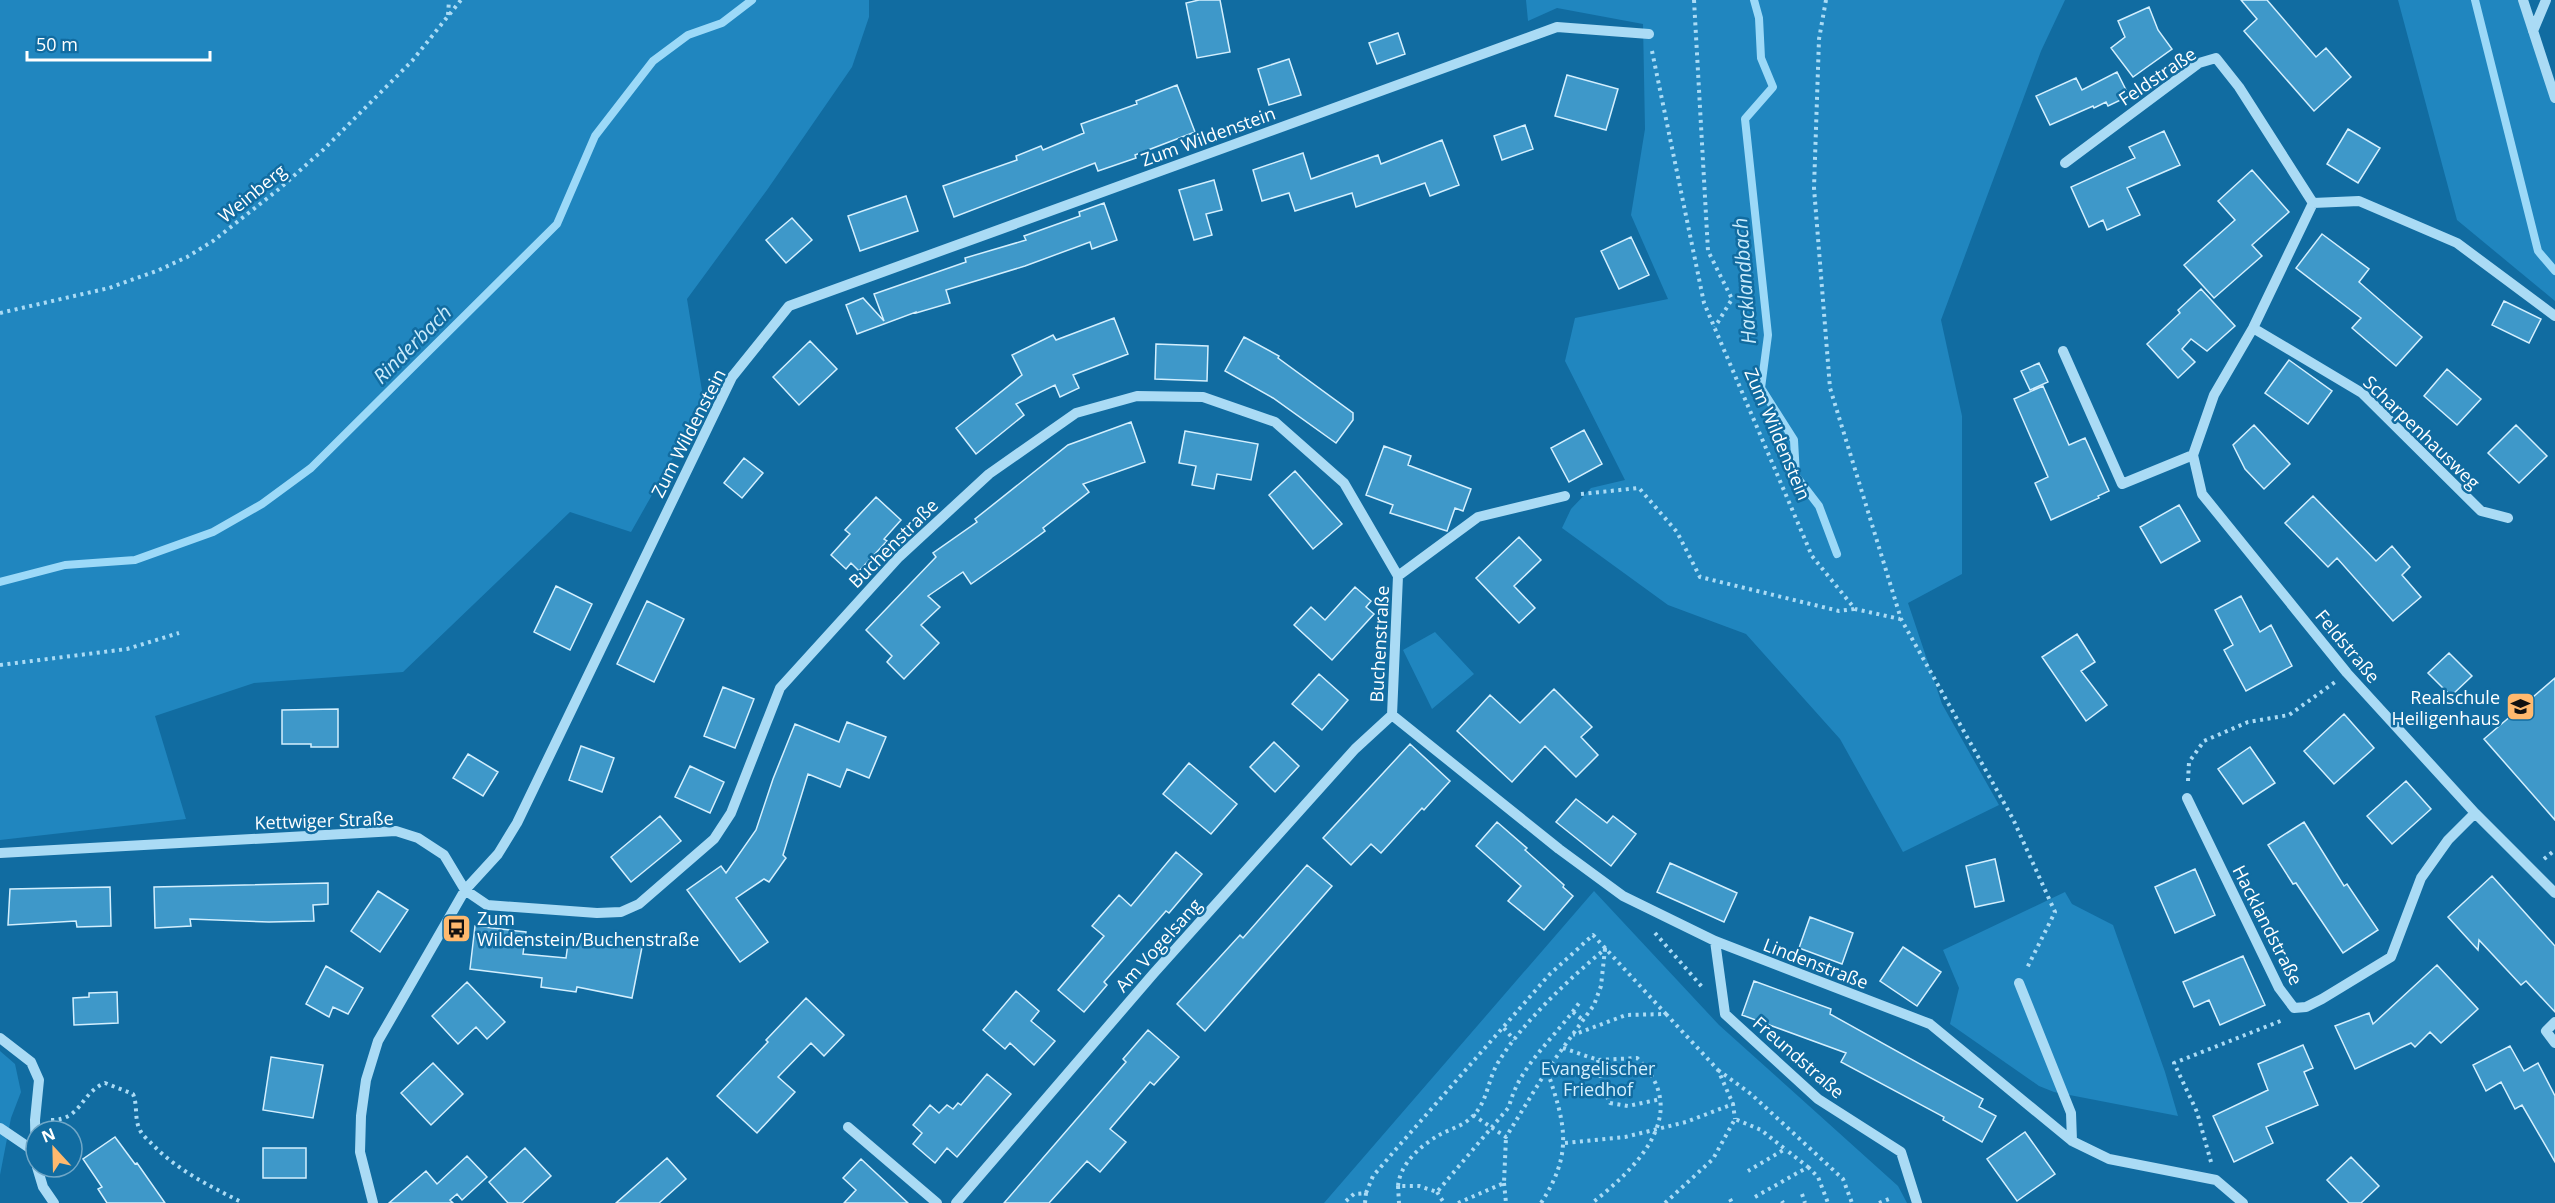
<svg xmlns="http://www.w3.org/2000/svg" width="2555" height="1203" font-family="'Open Sans',sans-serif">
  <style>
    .green { fill: #2086bf }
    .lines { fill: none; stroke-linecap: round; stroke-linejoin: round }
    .stream { stroke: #9cd9f8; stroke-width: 8 }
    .building { fill: #3e98c9; stroke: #d3effe; stroke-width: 1.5 }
    .path { stroke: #aadbf5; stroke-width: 4; stroke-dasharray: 3 4.5; stroke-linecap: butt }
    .minor { stroke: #aadbf5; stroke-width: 10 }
    .labels { text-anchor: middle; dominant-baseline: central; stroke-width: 5; stroke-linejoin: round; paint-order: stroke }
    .street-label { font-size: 18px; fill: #fff; stroke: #116ca1 }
    .poi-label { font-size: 18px; fill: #fff; stroke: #116ca1; text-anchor: end }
    .park-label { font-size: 18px; fill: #d3effe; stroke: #116ca1 }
    .water-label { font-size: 20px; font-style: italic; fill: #c9ebfc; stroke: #116ca1 }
  </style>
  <rect width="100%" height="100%" fill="#116ca1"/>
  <path class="green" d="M0 0H869V17L852 67 767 190 687 299 704 403 631 532 570 512 403 672 254 683 155 716 186 819 0 840Z
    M1526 0H2065L2041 51 1941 320 1962 416V574L1908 603 1942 704 1999 805 1903 852 1840 739 1746 634 1668 605 1562 528 1571 509 1591 488 1625 480 1565 361 1575 318 1668 299 1631 215 1645 129 1643 24 1557 8 1528 21Z
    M2398 0H2523L2555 98V301L2457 220Z
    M1435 632 1474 674 1432 709 1403 650Z
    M1594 891 1719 1025 1898 1186 1907 1203H1324Z
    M2065 892 2072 904 2113 925 2165 1072 2178 1116 2054 1092 2039 1086 1950 1024 1959 988 1943 950Z
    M0 1051 15 1064 21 1092 11 1118 0 1175Z"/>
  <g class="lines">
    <path class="stream" d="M1754 0 1759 18 1761 58 1773 87 1745 119 1768 335 1761 388 1794 440 1796 476 1819 506 1837 554
      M2475 0 2538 251 2555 271
      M0 582 65 565 135 560 213 532 262 504 311 468 557 224 595 136 653 61 688 35 722 23 752 0"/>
  </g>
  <path class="building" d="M1199 0H1220L1230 52 1197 58 1186 3Z
    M2241 0H2267L2316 57 2326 48 2351 77 2314 111 2244 31 2257 19Z
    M2149 7 2158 30 2172 49 2133 77 2111 48 2125 37 2118 21Z
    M1398 33 1405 54 1377 64 1369 43Z
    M1289 59 1301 95 1269 105 1258 69Z
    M2117 72 2129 96 2108 106 2106 102 2094 108 2093 106 2050 125 2036 96 2076 78 2082 90Z
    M1567 75 1618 89 1606 130 1555 116Z
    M1177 85 1195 132 1135 155 1136 158 1098 171 1095 163 954 217 943 186 1017 160 1016 156 1041 146 1043 150 1084 133 1081 124 1137 104 1136 101Z
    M1525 125 1533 149 1502 160 1494 136Z
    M2348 129 2380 148 2358 183 2327 164Z
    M2164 131 2180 165 2127 188 2140 215 2107 230 2103 220 2089 227 2071 187 2135 158 2129 147Z
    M1442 140 1459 185 1430 196 1425 183 1356 207 1352 193 1295 211 1289 193 1262 201 1253 170 1303 153 1311 179 1378 155 1381 164Z
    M2252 170 2289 212 2252 245 2262 256 2214 298 2184 265 2235 220 2218 201Z
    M1214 180 1222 210 1206 214 1212 235 1194 240 1179 190Z
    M906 196 918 231 860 251 848 216Z
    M1104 203 1117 240 1092 249 1090 242 1025 266 946 290 950 303 916 313V312L857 334 846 305 863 298 884 321 874 294 966 262 965 258 1026 240 1024 236 1080 216 1079 212Z
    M792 218 812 240 786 263 766 240Z
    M2322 234 2369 269 2359 282 2422 337 2396 366 2352 328 2361 318 2296 268Z
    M1631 237 1649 275 1619 289 1601 251Z
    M2201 289 2235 326 2207 351 2191 339 2182 349 2195 362 2178 378 2147 344 2180 313 2178 310Z
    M2504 301 2541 319 2529 343 2492 325Z
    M1114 318 1128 354 1073 375 1079 388 1060 397 1055 385 1016 404 1024 415 976 454 956 428 1022 375 1012 355 1053 335 1056 340Z
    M1244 337 1279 356 1278 358 1353 413V420L1336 443 1273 398 1225 371Z
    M810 341 837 369 799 405 773 377Z
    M1156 344 1208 346 1207 381 1155 379Z
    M2289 360 2332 391 2308 424 2265 393Z
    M2039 363 2048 382 2030 390 2021 371Z
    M2447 369 2481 399 2457 425 2424 396Z
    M2043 386 2069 445 2085 438 2109 491 2098 496 2099 498 2051 520 2035 483 2048 477 2014 399Z
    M1131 422 1145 462 1083 484 1089 492 1043 528 1045 531 1011 556 971 584 963 572 928 596 940 607 921 625 939 643 904 679 887 662 892 656 866 630 936 557 933 553 977 522 975 519 1068 445Z
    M2254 425 2290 464 2264 489 2245 469 2233 445Z
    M2516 425 2547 456 2519 483 2488 453Z
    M1584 430 1602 464 1569 482 1551 448Z
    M1185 431 1258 444 1251 480 1217 474 1214 489 1192 485 1196 466 1179 463Z
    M1384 446 1411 456 1408 465 1471 489 1463 511 1455 508 1447 531 1390 513 1393 505 1366 495Z
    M744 458 763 473 742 498 724 483Z
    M1295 471 1342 524 1313 549 1269 495Z
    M2313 496 2376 561 2392 546 2410 567 2402 575 2421 597 2393 621 2337 558 2328 567 2285 523Z
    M876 497 901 520 884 539 887 541 859 571 851 563 846 569 831 555 850 534 845 530Z
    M2179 505 2200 541 2161 563 2140 527Z
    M1519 537 1541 560 1514 586 1535 608 1519 623 1476 578Z
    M556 586 592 604 570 650 534 632Z
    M1355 587 1371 601 1366 607 1374 614 1332 660 1294 625 1311 607 1325 620Z
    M2241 596 2260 632 2271 625 2292 666 2246 691 2224 650 2233 645 2215 610Z
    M647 601 684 619 654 682 617 664Z
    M2077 634 2095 662 2081 671 2107 705 2086 721 2042 657Z
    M2449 653 2472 676 2451 696 2428 673Z
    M1319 674 1348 700 1322 730 1292 704Z
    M2555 678V820L2484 739Z
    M723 687 754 699 735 748 704 736Z
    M1554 689 1592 727 1581 737 1598 755 1576 777 1545 746 1512 782 1457 731 1490 695 1520 723Z
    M338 709V747H311V744H282V710Z
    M2344 714 2374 748 2334 784 2304 751Z
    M847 722 886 737 869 778 847 769 840 787 808 774 783 855 786 858 769 882 764 879 736 898 768 942 740 962 687 890 721 866 726 873 756 830 773 779 795 724 839 742Z
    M1274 742 1299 766 1275 792 1250 767Z
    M1410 744 1450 781 1424 810 1422 808 1381 853 1371 844 1351 865 1323 838Z
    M581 746 614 758 602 792 569 780Z
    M2250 747 2275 783 2243 804 2218 769Z
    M468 754 498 772 483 796 453 778Z
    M1189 763 1237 804 1211 834 1163 794Z
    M690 766 724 782 710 813 675 797Z
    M2406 781 2431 809 2392 844 2367 816Z
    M1576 799 1607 823 1613 816 1636 834 1611 866 1556 822Z
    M660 816 681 841 631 882 611 857Z
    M1497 822 1527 848 1525 850 1564 885 1563 887 1573 896 1544 930 1508 901 1521 886 1476 846Z
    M2304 822 2344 886 2347 884 2378 930 2343 953 2296 883 2293 884 2268 845Z
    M1176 852 1202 874 1169 913 1166 911 1104 982 1107 985 1084 1012 1058 990 1104 936 1092 926 1119 895 1131 906Z
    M1995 859 2004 901 1975 907 1966 866Z
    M1670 863 1737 893 1724 922 1657 892Z
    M1307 865 1332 886 1205 1031 1177 1004 1240 935 1243 938Z
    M2195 869 2215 915 2175 933 2155 887Z
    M2492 876 2555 946V1012L2526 981 2521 985 2479 940 2478 950 2448 917Z
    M328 883V904L313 905 314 921 269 922 190 919 191 926 155 928 154 887Z
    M110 887 111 926 77 927 76 921 8 925 10 889Z
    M378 891 408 910 380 952 351 931Z
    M1810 917 1853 933 1842 964 1799 948Z
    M475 926 526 932 523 954 566 958 569 936 642 947 632 998 577 987 576 992 541 987 542 978 470 969Z
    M1903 947 1941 972 1917 1006 1880 981Z
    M2243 956 2265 1005 2220 1025 2209 1000 2194 1007 2183 982Z
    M2437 965 2478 1009 2441 1043 2430 1032 2415 1047 2411 1043 2355 1069 2335 1026 2369 1013 2373 1024Z
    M326 966 363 988 348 1014 333 1007 329 1017 306 1004Z
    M1754 981 1831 1009 1830 1014 1983 1099 1979 1107 1996 1116 1982 1142 1943 1120 1944 1117 1841 1062 1846 1053 1742 1015Z
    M467 982 505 1022 487 1039 476 1027 458 1044 432 1016Z
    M1016 991 1039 1011 1031 1021 1055 1041 1034 1065 1010 1043 1005 1049 983 1030Z
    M117 992 118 1023 74 1025 73 998 89 997V993Z
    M806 998 844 1035 824 1056 811 1043 778 1077 795 1092 757 1133 717 1096 768 1042 766 1040Z
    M1148 1030 1179 1057 1154 1085 1150 1082 1110 1129 1126 1142 1100 1172 1087 1161 1049 1203H1004L1126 1062 1123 1059Z
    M2303 1045 2313 1068 2304 1072 2318 1105 2266 1127 2273 1143 2234 1162 2213 1116 2268 1090 2258 1064Z
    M2510 1046 2524 1071 2538 1063 2555 1096V1162L2522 1105 2515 1109 2501 1082 2486 1091 2473 1065Z
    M271 1057 323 1065 313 1118 263 1110Z
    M433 1063 463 1094 431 1125 401 1093Z
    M987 1074 1011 1094 957 1157 947 1148 935 1163 913 1144 922 1133 913 1125 930 1105 939 1113 947 1105 953 1109 958 1103 961 1105Z
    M2025 1132 2055 1174 2017 1201 1987 1159Z
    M115 1137 135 1164 137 1163 165 1203H107L98 1189 102 1187 83 1159Z
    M263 1148H306V1178H263Z
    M525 1148 551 1176 522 1203H508L489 1182Z
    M467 1156 487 1177 462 1200 457 1194 450 1200 453 1203H389L426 1171 437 1184Z
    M2351 1157 2379 1186 2361 1203H2349L2327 1180Z
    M667 1158 686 1179 659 1203H616Z
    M861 1159 908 1203H844L856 1190 843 1178Z"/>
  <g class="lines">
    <path class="path" d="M1694 0 1708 251 1732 299 1715 327
      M1826 0 1819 39 1814 188 1830 388 1901 619 2013 819 2055 912 2027 968
      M448 15 449 0
      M1652 51 1704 303 1812 556 1855 609 1900 619
      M0 313 109 288 159 270 187 257 213 241 279 189 323 150 412 61 461 0
      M1581 494 1639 488 1677 532 1700 577 1839 611 1854 609
      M0 665 127 649 179 633
      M2188 781 2189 762 2204 741 2248 722 2289 715 2335 682
      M2544 859 2555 850
      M1655 933 1703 988
      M1573 1012 1583 1020
      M1666 1014 1718 1070 1733 1104
      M1504 1028 1514 1040
      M1563 1048 1598 1060 1637 1058C1693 1112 1638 1167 1592 1203
      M1598 1060 1602 1085 1610 1103 1628 1106 1661 1099
      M1547 1070 1594 1005 1601 986 1605 949C1570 978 1522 1023 1499 1061 1486 1081 1489 1105 1467 1121 1459 1127 1448 1130 1439 1135 1420 1146 1400 1164 1398 1186H1419L1437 1192 1509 1107C1519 1065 1556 1037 1579 1003
      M1718 1070 1751 1094 1843 1179 1852 1203
      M1473 1115 1506 1137 1547 1070C1565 1124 1574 1152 1541 1203
      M51 1120C82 1120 80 1093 105 1083L133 1094C138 1106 134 1119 140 1130 142 1135 148 1140 152 1144 178 1171 210 1186 243 1203
      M1565 1143 1625 1137 1686 1122 1733 1104 1735 1119
      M2211 1162 2197 1112 2174 1063 2283 1020
      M1808 1167 1818 1177 1828 1203
      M1504 1183 1506 1203
      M1398 1186 1399 1203
      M1437 1192 1444 1203
      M1366 1193 1373 1176 1397 1148 1549 975 1593 935 1666 1014 1626 1015 1573 1035
      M1802 1194 1805 1203
      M1755 1197 1808 1167 1785 1149
      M1730 1199 1732 1203
      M1346 1201 1354 1194 1366 1193 1365 1203
      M1782 1201 1783 1203
      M1458 1203 1504 1183 1506 1137
      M1665 1203 1713 1159 1735 1119 1761 1130 1785 1149 1748 1171
      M1879 1203 1889 1199"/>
    <path class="minor" d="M2523 0 2555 98
      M2533 31 2546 0
      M2065 163 2199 63 2216 58 2239 87 2313 203
      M2555 316 2457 243 2359 201 2313 203 2253 328 2214 395 2193 455 2202 494 2347 673 2475 813 2555 893
      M2253 328 2362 393 2481 511 2508 518
      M2063 351 2122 484 2193 455
      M1398 576 1478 517 1565 496
      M1392 715 1559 849 1623 896 1715 941 1930 1024 2072 1141 2109 1159 2216 1180 2243 1203
      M2187 798 2279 988 2294 1008 2306 1007 2322 999 2391 957 2421 878 2448 840 2475 813
      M0 853 396 831 418 838 444 855 465 890 487 905 597 913 621 912 639 904 714 839 731 813 780 688 899 557 989 474 1076 413 1137 396 1203 397 1275 422 1344 483 1398 576 1392 715
      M1715 941 1725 1014 1818 1099 1901 1152 1917 1203
      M2019 983 2071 1113 2072 1141
      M2555 1022 2546 1031 2555 1043
      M0 1038 31 1062 39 1080 35 1120 36 1163
      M848 1127 937 1203
      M0 1128 34 1151
      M37 1167 43 1187 54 1203
      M373 1203 360 1152 361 1116 366 1080 378 1041 465 890 498 854 517 823 732 377 789 306 1557 27 1649 34
      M956 1203 1154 973 1355 749 1392 715"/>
  </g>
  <defs>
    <symbol id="school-square" viewBox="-11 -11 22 22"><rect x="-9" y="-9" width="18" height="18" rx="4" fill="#ffb96e" stroke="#116ca1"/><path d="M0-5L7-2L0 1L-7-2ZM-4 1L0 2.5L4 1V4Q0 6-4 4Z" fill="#111"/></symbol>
    <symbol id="bus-square" viewBox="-11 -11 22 22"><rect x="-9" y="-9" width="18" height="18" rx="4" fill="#ffb96e" stroke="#116ca1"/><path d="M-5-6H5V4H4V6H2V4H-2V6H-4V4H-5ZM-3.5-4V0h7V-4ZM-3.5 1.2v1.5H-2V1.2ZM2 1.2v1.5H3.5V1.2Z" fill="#111"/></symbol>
  </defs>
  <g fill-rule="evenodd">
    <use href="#school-square" x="2504" y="690" width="33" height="33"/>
    <use href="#bus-square" x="440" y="912" width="33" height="33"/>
  </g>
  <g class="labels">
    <g class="street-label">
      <text transform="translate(2157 76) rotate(-34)">Feldstraße</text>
      <text transform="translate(1208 136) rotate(-20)">Zum Wildenstein</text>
      <text transform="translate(252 193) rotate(-39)">Weinberg</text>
      <text transform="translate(2422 432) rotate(44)">Scharpenhausweg</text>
      <text transform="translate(688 433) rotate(-63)">Zum Wildenstein</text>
      <text transform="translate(1778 434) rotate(67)">Zum Wildenstein</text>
      <text transform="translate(893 543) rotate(-45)">Buchenstraße</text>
      <text transform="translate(1379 644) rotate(-87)">Buchenstraße</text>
      <text transform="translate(2348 646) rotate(50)">Feldstraße</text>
      <text transform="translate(324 820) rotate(-2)">Kettwiger Straße</text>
      <text transform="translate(2268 925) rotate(63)">Hacklandstraße</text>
      <text transform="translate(1158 945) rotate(-48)">Am Vogelsang</text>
      <text transform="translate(1816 963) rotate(21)">Lindenstraße</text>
      <text transform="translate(1799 1057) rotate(41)">Freundstraße</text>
    </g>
    <g class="poi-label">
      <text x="2500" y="697">Realschule<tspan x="2500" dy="21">Heiligenhaus</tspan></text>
      <text x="477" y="918" text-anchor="start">Zum<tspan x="477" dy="21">Wildenstein/Buchenstraße</tspan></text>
    </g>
    <g class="park-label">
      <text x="1598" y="1068">Evangelischer<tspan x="1598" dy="21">Friedhof</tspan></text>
    </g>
    <g class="water-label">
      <text transform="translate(1744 281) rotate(-94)">Hacklandbach</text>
      <text transform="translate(412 344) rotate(-45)">Rinderbach</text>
    </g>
  </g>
  <g transform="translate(54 1149) rotate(338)"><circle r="28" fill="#116ca1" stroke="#70a7c7" stroke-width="1.5"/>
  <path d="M0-4.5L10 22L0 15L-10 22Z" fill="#ffb96e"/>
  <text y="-9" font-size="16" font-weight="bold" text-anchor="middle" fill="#ffffff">N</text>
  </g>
  <path d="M27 51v9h183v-9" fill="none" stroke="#ffffff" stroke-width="3"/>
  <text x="36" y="51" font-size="18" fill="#ffffff" stroke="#116ca1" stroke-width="4.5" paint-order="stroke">50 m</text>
</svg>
